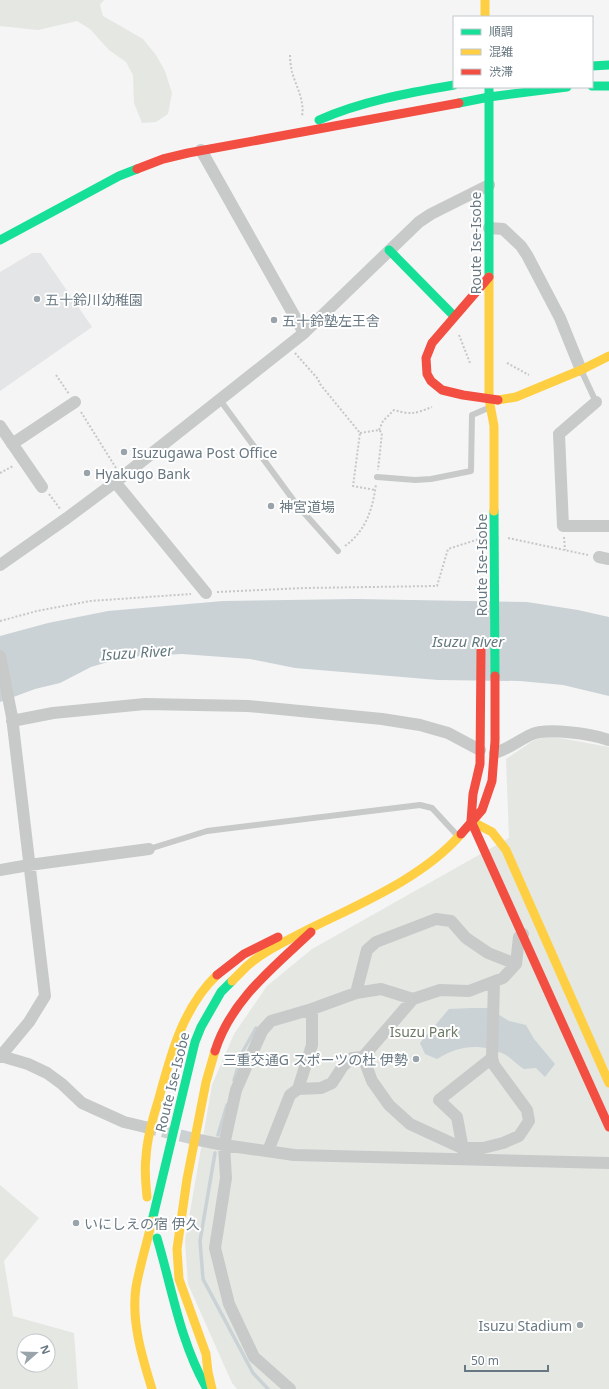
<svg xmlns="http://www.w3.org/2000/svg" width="609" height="1389" font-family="'Noto Sans','Noto Sans JP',sans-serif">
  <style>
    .built { fill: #e4e5e6 }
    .green { fill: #e4e7e2; fill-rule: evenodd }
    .water { fill: #cad2d5 }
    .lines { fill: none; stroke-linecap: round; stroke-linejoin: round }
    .stream { stroke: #cad2d5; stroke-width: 3.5 }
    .street-tunnel { stroke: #cbd0d2; stroke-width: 12; stroke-dasharray: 12 6; stroke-linecap: butt }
    .path { stroke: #c6c7c8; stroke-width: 2; stroke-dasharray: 2 2; stroke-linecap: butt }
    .lane { stroke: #c8caca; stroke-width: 6 }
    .street { stroke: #c8caca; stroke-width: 12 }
    .fast { stroke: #16e098; stroke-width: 9 }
    .slow { stroke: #ffcf43; stroke-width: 9 }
    .jam { stroke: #f24e42; stroke-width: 9 }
    .poi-dot { fill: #99a4aa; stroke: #fff; stroke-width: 1.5 }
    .labels { text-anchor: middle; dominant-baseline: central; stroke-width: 4; stroke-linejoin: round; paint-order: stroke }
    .street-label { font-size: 14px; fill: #687882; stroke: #fff }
    .poi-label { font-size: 14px; fill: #687882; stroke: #fff; text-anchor: start }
    .park-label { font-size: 14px; fill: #6c7a66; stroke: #fff }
    .water-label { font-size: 15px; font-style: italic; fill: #64797f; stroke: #fff }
  </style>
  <rect width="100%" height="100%" fill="#f5f5f5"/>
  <path class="built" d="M32 253H41L92 327 0 391V272Z"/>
  <path class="green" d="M0 0H104L100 5 103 16 143 39 156 55 165 71 172 93 168 114 156 122 142 123 134 103 133 75 126 62 109 50 90 29 77 21 38 30 0 26Z
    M549 736 609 747V1389H237L232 1383 188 1284 185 1241 212 1085 234 1034 267 986 312 949 509 838 506 759 534 740Z
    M0 1185 39 1218 4 1261 13 1316 74 1333 78 1389H0ZM24 1341H48V1365H24Z"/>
  <path class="water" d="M356 599 527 602 578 610 609 617V696L563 685 520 681 438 680 295 668 250 659 182 654 125 657 91 667 60 683 35 689 0 702V636L48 623 108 611 223 601Z
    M472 1008H488L509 1021 526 1025 534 1039 555 1064 545 1077 536 1068 524 1069C518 1065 512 1059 506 1055 481 1043 460 1045 437 1059L425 1054 420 1043 449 1009Z"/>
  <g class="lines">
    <path class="stream" d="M234 1080 243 1051 256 1028
      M218 1135 227 1105
      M215 1153 200 1241 203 1279 253 1373 268 1389"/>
    <path class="street-tunnel" d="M145 1127 199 1140"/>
    <path class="path" d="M290 55C290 61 291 67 292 72 296 86 305 101 302 116
      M459 335 470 363
      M295 353 318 379 320 384 360 433 353 486 375 490
      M507 363 529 375
      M56 375 69 394
      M81 412 116 468
      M379 430 383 421 394 410C412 415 414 414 432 407
      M360 433 379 430 382 433 378 470
      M0 473 13 466
      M49 494 61 510
      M564 537 565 550
      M508 538 588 555
      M345 546C366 531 373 508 376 484
      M217 592 304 588 437 586 448 549 479 539
      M0 621 37 611 90 601 191 594"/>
    <path class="lane" d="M582 372 596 402
      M220 400 297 505 338 551
      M377 477 415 480 431 479 471 471 472 415 486 409
      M149 849 207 831 420 805 432 808 456 834"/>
    <path class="street" d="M201 150 304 333
      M489 228 503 229 521 246 527 255 560 318 581 370
      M596 402 559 434 563 526H609
      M0 426 42 487
      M12 444 75 402
      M115 482 206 593
      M599 557 609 559
      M0 565 67 518 122 477 304 333 419 222 431 214 489 185
      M0 656 12 717 45 996 29 1022 0 1057
      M12 721 53 713 145 704 248 706 382 719 420 725 448 733 480 750
      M495 753C508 749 518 741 530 735 546 727 592 734 609 740
      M0 870 29 865 149 849
      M494 982 492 1058 494 1065 527 1110 529 1121 519 1136 503 1143 483 1148H462L410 1124 389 1105 372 1081 363 1057 413 999 440 990 469 991 503 978 516 964 519 937 523 934
      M356 993 381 989 413 999
      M1 1056 28 1064 47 1073 62 1084 82 1103 124 1122 145 1127
      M298 1089 312 1045V1009
      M199 1140 224 1145 294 1155 609 1163
      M268 1151 290 1095 298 1089 321 1088 332 1083 343 1066 352 1058 363 1057
      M464 1155 457 1117 439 1100 492 1058
      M290 1389 254 1357 229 1304 215 1248 226 1178 224 1145 236 1090 262 1031 271 1021 312 1009 356 993 367 950 376 942 436 919 451 921 466 938 488 953 516 964"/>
    <path class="fast" d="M592 66 609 65
      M592 86H609
      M489 87V277
      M459 103 489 97 567 87
      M319 120C362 101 408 93 454 85
      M0 240 119 176 137 169
      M389 250 454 316
      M494 511 495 676
      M152 1221 195 1042 201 1027 221 992 232 981
      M157 1238C172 1288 180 1341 206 1387"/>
    <path class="slow" d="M485 0V17
      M489 277V399L494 426V511
      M498 400 516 397 581 370 609 356
      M471 821 492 832 506 850 609 1083
      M232 981C237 976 242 971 247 966 264 951 288 940 307 930 359 904 423 878 461 834
      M147 1197C146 1184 144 1171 146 1157 147 1137 153 1117 159 1098 171 1054 183 1007 217 975
      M152 1221C147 1243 140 1265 136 1287 131 1321 142 1357 152 1389
      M212 1389 208 1372 206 1354 179 1279 177 1249 187 1179 206 1082 215 1051"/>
    <path class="jam" d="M137 169 163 159 188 153 459 103
      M489 277 432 343 426 358 427 374 431 381 442 390 463 395 498 400
      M471 821 609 1127
      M471 821 473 794 480 764 481 650
      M461 834 482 810 492 781 495 741V676
      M217 975 244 954 278 937
      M215 1051C231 1000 274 967 311 932"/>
  </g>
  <g class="poi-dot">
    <circle cx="37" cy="299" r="4"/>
    <circle cx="274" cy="320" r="4"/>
    <circle cx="124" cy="452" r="4"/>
    <circle cx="87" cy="473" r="4"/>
    <circle cx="271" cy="506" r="4"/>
    <circle cx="416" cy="1059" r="4"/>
    <circle cx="76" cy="1223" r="4"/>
    <circle cx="580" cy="1325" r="4"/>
  </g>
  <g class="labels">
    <g class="street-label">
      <text transform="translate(475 243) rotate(-90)">Route Ise-Isobe</text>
      <text transform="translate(481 565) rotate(-90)">Route Ise-Isobe</text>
      <text transform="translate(172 1082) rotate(-76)">Route Ise-Isobe</text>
    </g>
    <g class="poi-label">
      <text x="45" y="299">五十鈴川幼稚園</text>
      <text x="282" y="320">五十鈴塾左王舎</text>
      <text x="132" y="452">Isuzugawa Post Office</text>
      <text x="95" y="473">Hyakugo Bank</text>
      <text x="279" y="506">神宮道場</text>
      <text x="408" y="1059" text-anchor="end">三重交通G スポーツの杜 伊勢</text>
      <text x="84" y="1223">いにしえの宿 伊久</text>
      <text x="572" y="1325" text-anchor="end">Isuzu Stadium</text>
    </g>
    <g class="park-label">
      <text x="424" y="1031">Isuzu Park</text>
    </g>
    <g class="water-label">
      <text x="468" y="641">Isuzu River</text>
      <text transform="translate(137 652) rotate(-4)">Isuzu River</text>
    </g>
  </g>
  <rect x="453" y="16" width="140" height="72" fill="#ffffff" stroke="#c3c9cd"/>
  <rect x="461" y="29" width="20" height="6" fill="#16e098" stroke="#c3c9cd"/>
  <text x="489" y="36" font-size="12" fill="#687882">順調</text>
  <rect x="461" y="49" width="20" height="6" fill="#ffcf43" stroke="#c3c9cd"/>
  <text x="489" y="56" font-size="12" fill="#687882">混雑</text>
  <rect x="461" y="69" width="20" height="6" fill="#f24e42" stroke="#c3c9cd"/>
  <text x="489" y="76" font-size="12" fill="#687882">渋滞</text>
  <g transform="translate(36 1353) rotate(70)"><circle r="19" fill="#ffffff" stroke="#c3c9cd"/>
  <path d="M0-3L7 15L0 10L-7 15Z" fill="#99a4aa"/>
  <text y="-6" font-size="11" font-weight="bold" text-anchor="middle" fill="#687882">N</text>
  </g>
  <path d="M465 1365v6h83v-6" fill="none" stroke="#687882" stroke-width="2"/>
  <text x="471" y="1365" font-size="12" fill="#687882" stroke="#ffffff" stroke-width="3" paint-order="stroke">50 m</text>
</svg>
